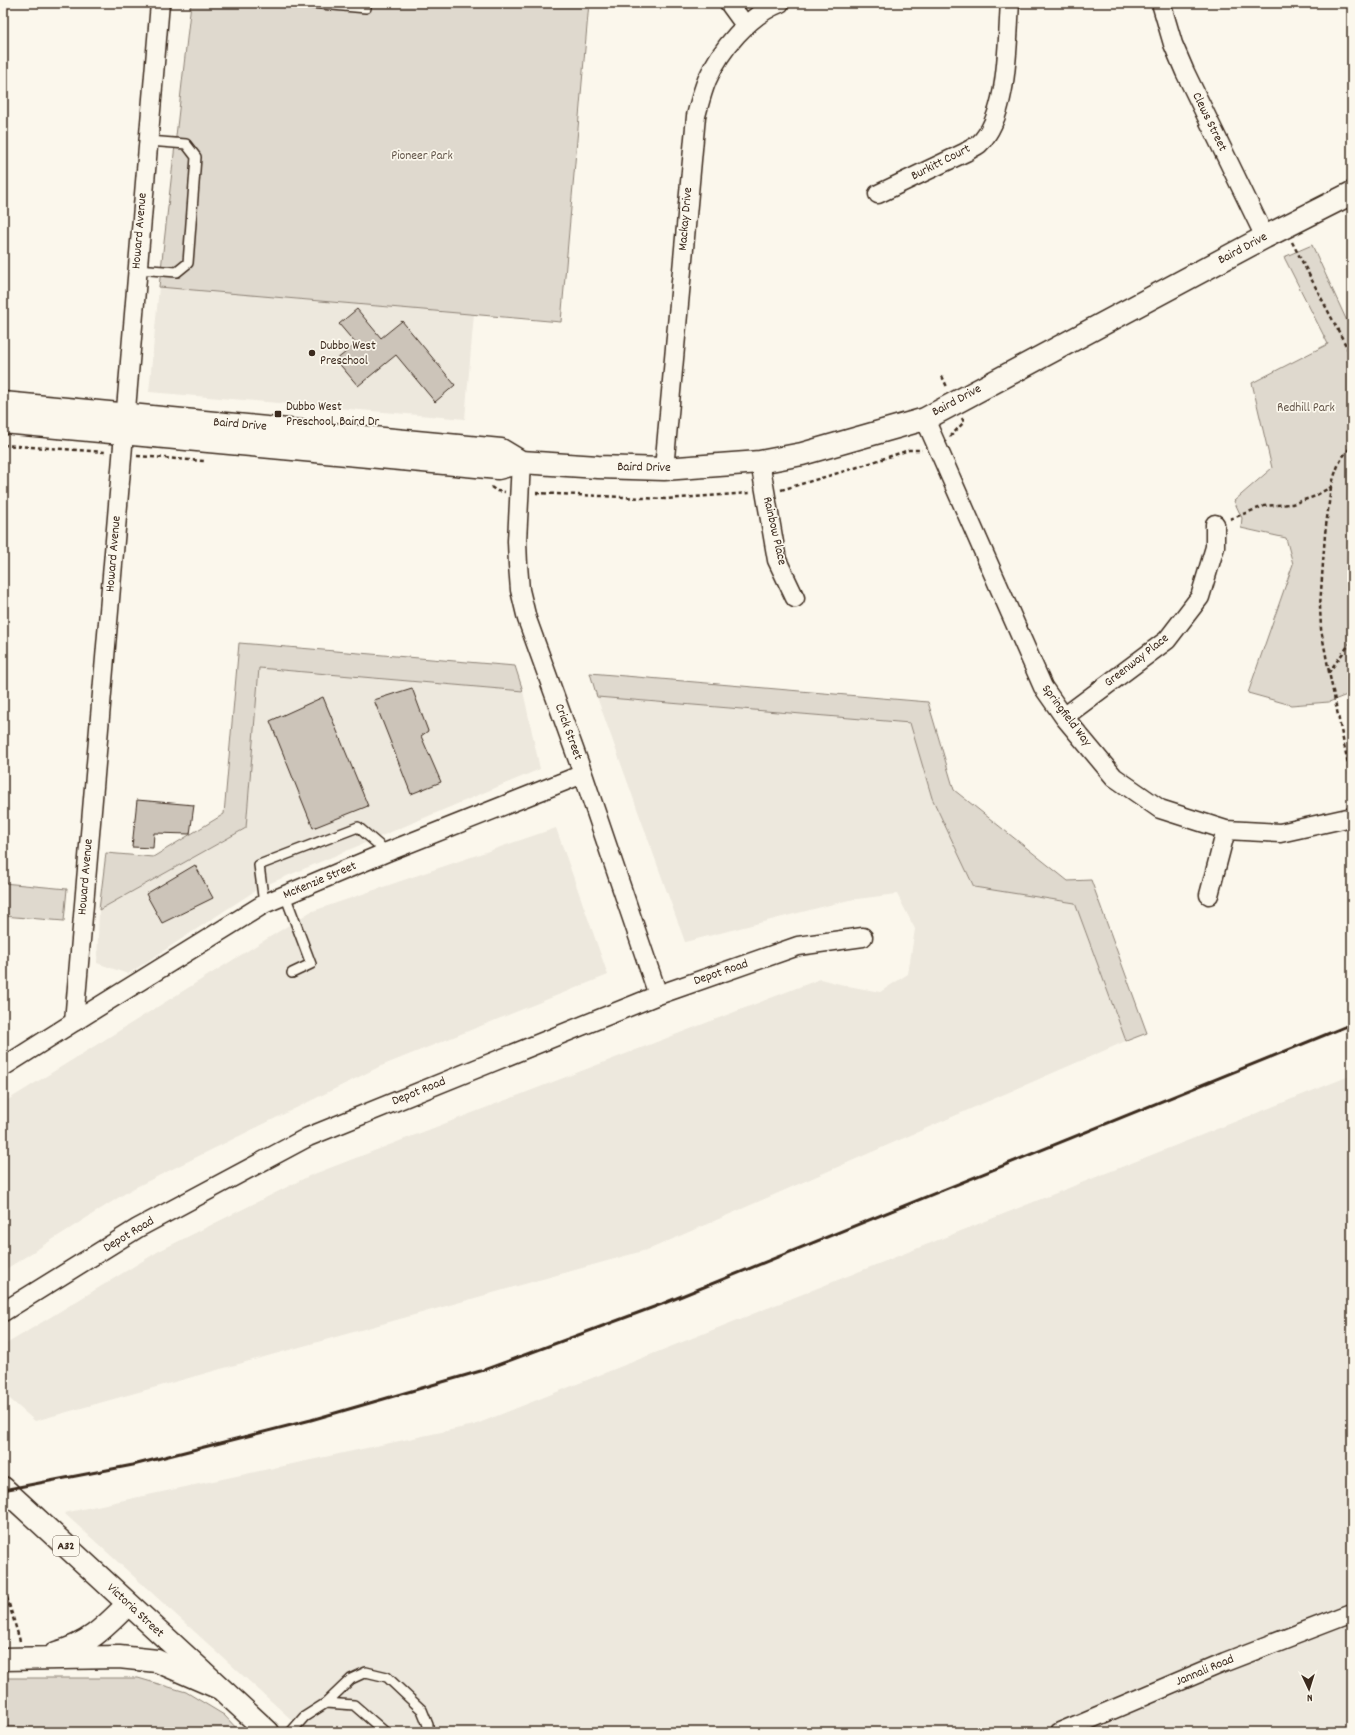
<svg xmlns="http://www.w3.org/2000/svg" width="1355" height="1735" font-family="Dekko,sans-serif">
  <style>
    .built { fill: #ede8dd }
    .green { fill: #dfd9ce; stroke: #8d8276 }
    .building { fill: #ccc4b9; stroke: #3b2a1e }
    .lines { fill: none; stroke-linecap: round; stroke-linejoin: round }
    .lane-casing { stroke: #3b2a1e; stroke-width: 12 }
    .street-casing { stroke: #3b2a1e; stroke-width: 21 }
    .secondary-casing { stroke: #3b2a1e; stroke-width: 25 }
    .highway-casing { stroke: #3b2a1e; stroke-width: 25 }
    .path { stroke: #3b2a1e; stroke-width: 2.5; stroke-dasharray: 4 3; stroke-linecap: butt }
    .lane { stroke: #fbf7ec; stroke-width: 9 }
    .street { stroke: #fbf7ec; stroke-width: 18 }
    .secondary { stroke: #fbf7ec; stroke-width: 22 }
    .highway { stroke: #fbf7ec; stroke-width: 22 }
    .rail { stroke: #3b2a1e; stroke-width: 3 }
    .poi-dot { fill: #3b2a1e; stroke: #fbf7ec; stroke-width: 1.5 }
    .labels { text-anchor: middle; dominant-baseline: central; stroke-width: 3.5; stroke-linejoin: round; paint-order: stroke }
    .shield { fill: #fbf7ec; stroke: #75685c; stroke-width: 1 }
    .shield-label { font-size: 12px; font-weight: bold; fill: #3b2a1e }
    .street-label { font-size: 13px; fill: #3b2a1e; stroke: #fbf7ec }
    .park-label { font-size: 13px; fill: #64564a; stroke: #fbf7ec }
    .poi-label { font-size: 13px; fill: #3b2a1e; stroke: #fbf7ec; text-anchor: start }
  </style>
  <rect width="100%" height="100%" fill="#fbf7ec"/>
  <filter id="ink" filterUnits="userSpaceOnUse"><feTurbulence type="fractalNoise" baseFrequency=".025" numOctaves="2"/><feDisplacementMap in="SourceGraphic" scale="8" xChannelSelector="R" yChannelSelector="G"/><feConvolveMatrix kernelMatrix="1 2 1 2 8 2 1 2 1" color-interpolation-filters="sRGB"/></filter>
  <g filter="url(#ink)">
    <path class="built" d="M159 287 474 314 465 419 149 392Z
      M259 668 523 691 540 769 261 887 128 974 97 963 99 910 246 828Z
      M597 697 910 723 932 798 974 887 1075 903 1126 1041 650 1249 35 1421 3 1393V1346L159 1251 309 1176 820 979 848 986 880 992 908 974 915 929 897 894 849 900 685 942Z
      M556 828 608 975 381 1066 132 1189 3 1271V1103L310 912Z
      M1352 1075V1732H305L64 1513 474 1425Z"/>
    <path class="green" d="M191 3H589L561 322 159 287Z
      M1312 245 1352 332V693L1329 702 1291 705 1248 693 1293 564 1286 538 1241 528 1242 518 1234 501 1272 468 1252 383 1328 344 1284 257Z
      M239 643 515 666 523 691 259 668 246 828 99 910 106 853 153 857 224 814Z
      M590 673 928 702 954 790 1068 881 1091 880 1147 1033 1126 1041 1075 903 974 887 932 798 910 723 597 697Z
      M3 883 67 889 64 921 3 916Z
      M3 1678H138L186 1692 224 1715 240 1732H36L23 1727 3 1726Z"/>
    <path class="building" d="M357 309 381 338 402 321 455 385 435 402 396 355 358 386 336 360 356 344 339 324Z
      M412 688 428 731 421 736 441 782 411 794 374 700Z
      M323 697 368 806 313 828 270 721Z
      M137 800 194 805 190 834 154 833 153 848 132 847Z
      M195 865 213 898 162 923 146 894Z"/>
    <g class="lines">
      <defs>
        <path id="lane" d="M310 3 366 8V3
          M137 269 177 272 188 263 196 157 186 144 149 141
          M285 895 311 964 292 973
          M264 904 259 865 358 827 387 852
          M326 1703 351 1679 366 1672 387 1677 422 1710 428 1725 427 1732
          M291 1732 304 1717 326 1703 354 1705 385 1732"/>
        <path id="street" d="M729 3 745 25
          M1161 3 1173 44 1185 72 1265 237
          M878 194 966 152C970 149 975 147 979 144 1009 116 1007 42 1010 3
          M925 419 1043 687 1064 717 1114 777 1160 809 1226 830 1280 833 1352 817
          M521 462 517 541 518 565 520 590 527 619 583 774 658 995
          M760 462 777 560 795 598
          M664 469 696 116C699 105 702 92 707 80 720 50 749 15 780 3
          M1064 717 1167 640 1200 597 1215 547V524
          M1209 895 1226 830
          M74 1022 264 904 387 852 583 774
          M3 1067 74 1022C103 682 132 343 160 3
          M3 1312 138 1228 308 1137 658 995 798 946 863 937
          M1060 1732 1225 1662 1352 1613"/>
        <path id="secondary" d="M3 403 501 450 521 462
          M3 422 498 468 521 462 598 467 664 469 760 462 802 454 925 419 1265 237 1352 193
          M56 1653C89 1644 104 1628 128 1604
          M3 1659 119 1657 157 1661 217 1687"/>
        <path id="highway" d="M3 1488 268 1732"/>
      </defs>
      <use href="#lane" class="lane-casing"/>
      <use href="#street" class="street-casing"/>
      <use href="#secondary" class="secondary-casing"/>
      <use href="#highway" class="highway-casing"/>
      <path class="path" d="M1292 242 1352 357
        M942 376 947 387
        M950 437 964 422 962 418
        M3 445 106 452
        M137 456 204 461
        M491 487 497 491 505 492
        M781 490 855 468 909 450H922
        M536 493 665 499 750 493
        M1230 519 1264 506 1292 504 1313 497 1331 487C1336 471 1339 457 1352 447
        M1352 642 1348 646 1329 672 1352 783
        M1329 672 1321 629 1320 606 1325 534 1331 487
        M3 1584 20 1641"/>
      <use href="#lane" class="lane"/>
      <use href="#street" class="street"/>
      <use href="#secondary" class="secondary"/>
      <use href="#highway" class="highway"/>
      <path class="rail" d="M3 1490 133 1465 311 1420 484 1370 662 1304 1352 1024"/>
    </g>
  </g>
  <g class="poi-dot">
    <circle cx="312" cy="353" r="4"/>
    <rect x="274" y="410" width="8" height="8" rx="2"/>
  </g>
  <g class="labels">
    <rect class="shield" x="53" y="1536" width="26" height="20" rx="3"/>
    <g class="shield-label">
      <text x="66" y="1546">A32</text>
    </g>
    <g class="street-label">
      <text transform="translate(1209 122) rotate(64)">Clews Street</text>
      <text transform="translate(941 163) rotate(-27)">Burkitt Court</text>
      <text transform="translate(686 219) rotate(-85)">Mackay Drive</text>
      <text transform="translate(140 231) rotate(-85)">Howard Avenue</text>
      <text transform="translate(1243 249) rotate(-28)">Baird Drive</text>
      <text transform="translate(957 401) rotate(-28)">Baird Drive</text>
      <text transform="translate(240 425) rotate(5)">Baird Drive</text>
      <text transform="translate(644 468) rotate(1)">Baird Drive</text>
      <text transform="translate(774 531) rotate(77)">Rainbow Place</text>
      <text transform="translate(114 554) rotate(-85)">Howard Avenue</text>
      <text transform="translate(1137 661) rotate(-38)">Greenway Place</text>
      <text transform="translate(1066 716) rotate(53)">Springfield Way</text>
      <text transform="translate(568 732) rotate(70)">Crick Street</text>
      <text transform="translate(86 877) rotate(-85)">Howard Avenue</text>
      <text transform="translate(320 881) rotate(-23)">McKenzie Street</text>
      <text transform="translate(721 973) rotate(-19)">Depot Road</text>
      <text transform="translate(419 1092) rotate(-22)">Depot Road</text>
      <text transform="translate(129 1235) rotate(-31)">Depot Road</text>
      <text transform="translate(135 1611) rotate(43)">Victoria Street</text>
      <text transform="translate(1205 1671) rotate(-23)">Jannali Road</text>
    </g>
    <g class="park-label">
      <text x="422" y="156">Pioneer Park</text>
      <text x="1306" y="408">Redhill Park</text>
    </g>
    <g class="poi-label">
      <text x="320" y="346">Dubbo West<tspan x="320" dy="15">Preschool</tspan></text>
      <text x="286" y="407">Dubbo West<tspan x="286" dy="15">Preschool, Baird Dr</tspan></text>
    </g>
  </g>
  <rect width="1355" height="1735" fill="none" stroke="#fbf7ec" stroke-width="16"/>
  <rect x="8" y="8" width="1339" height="1719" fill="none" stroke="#3b2a1e" stroke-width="1.5" filter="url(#ink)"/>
  <g transform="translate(1309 1689) rotate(176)" stroke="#fbf7ec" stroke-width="3" paint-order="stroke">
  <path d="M0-3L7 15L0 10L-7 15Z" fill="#3b2a1e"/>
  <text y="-6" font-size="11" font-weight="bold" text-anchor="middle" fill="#3b2a1e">N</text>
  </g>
</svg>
